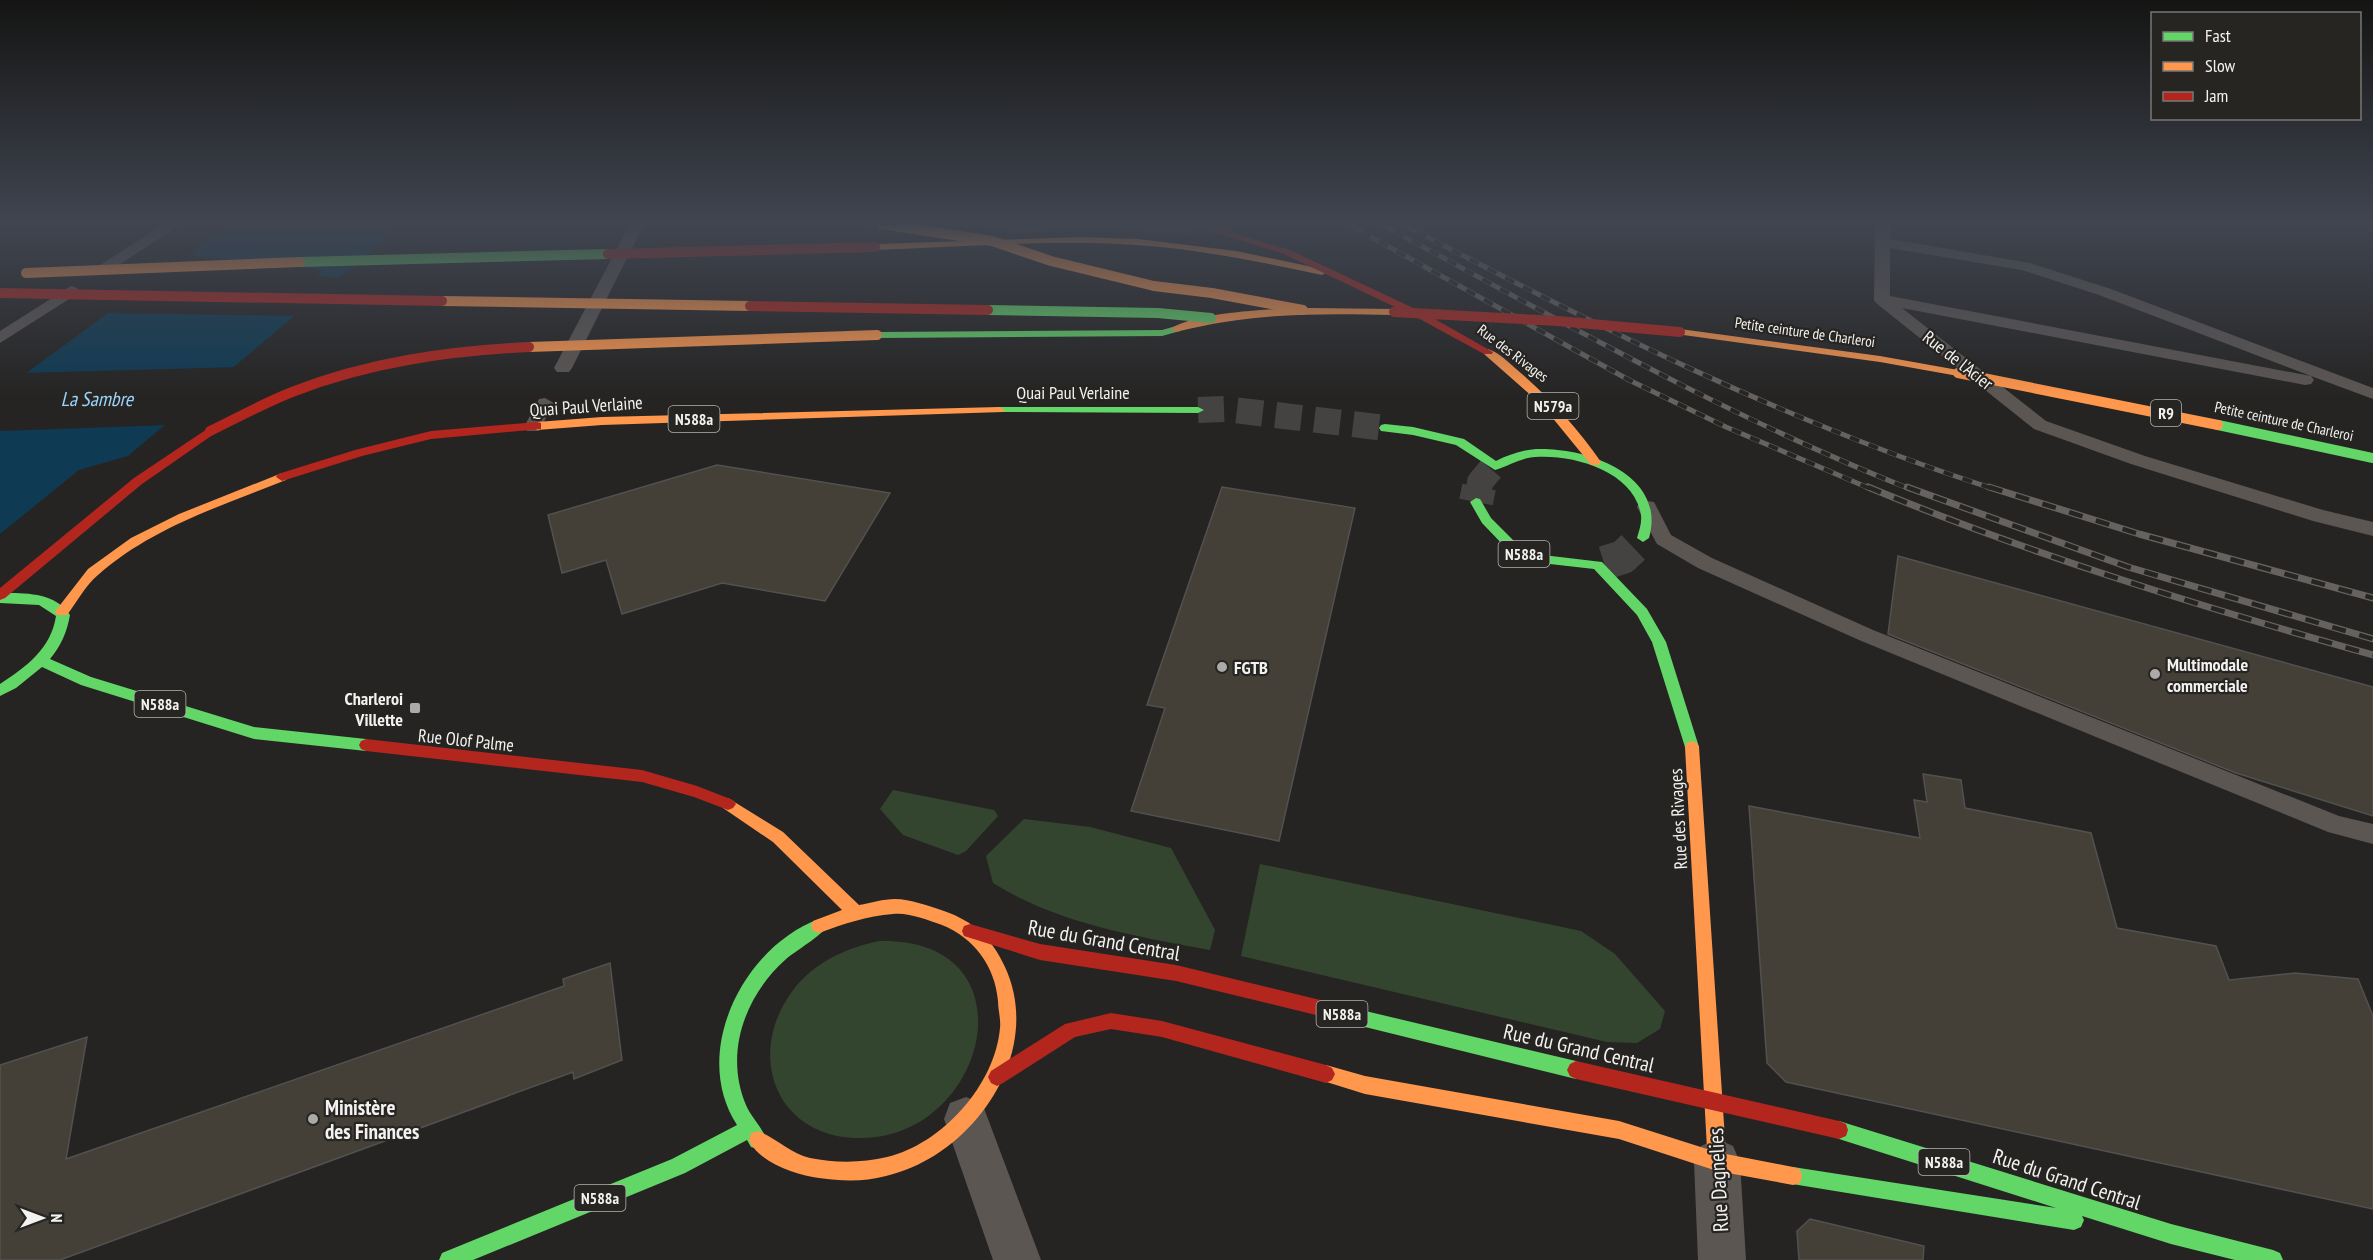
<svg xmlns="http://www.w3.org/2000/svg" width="2373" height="1260" font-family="'PT Sans Narrow',sans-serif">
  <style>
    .green { fill: #34452f }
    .water { fill: #0e3a53 }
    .pier { fill: #252423 }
    .building { fill: #454037; stroke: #515150; stroke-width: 1.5 }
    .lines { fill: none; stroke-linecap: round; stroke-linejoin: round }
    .primary-tunnel-far1 { stroke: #444342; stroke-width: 26; stroke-dasharray: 26 13; stroke-linecap: butt }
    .primary-tunnel { stroke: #444342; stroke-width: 34; stroke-dasharray: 34 16; stroke-linecap: butt }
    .lane { fill: #5c5653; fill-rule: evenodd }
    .street { fill: #5c5653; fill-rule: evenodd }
    .fast { fill: #63d668; fill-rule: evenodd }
    .slow { fill: #ff974d; fill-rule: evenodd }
    .jam { fill: #b3261e; fill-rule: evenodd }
    .rail-far1-casing { stroke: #666260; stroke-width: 5 }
    .rail-casing { stroke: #666260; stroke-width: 7 }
    .rail-far1 { stroke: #262522; stroke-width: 4; stroke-dasharray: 10; stroke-linecap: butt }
    .rail { stroke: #262522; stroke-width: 4.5; stroke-dasharray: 14; stroke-linecap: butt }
    .fast-bridge { stroke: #63d668; stroke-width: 10 }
    .slow-bridge { stroke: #ff974d; stroke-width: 10 }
    .jam-bridge { stroke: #b3261e; stroke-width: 10 }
    .poi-dot { fill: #abaaa8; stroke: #262522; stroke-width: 2 }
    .labels { text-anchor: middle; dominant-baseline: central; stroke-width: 4.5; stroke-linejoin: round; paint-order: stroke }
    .far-street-label { font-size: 15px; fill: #f3f2f0; stroke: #262522 }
    .shield { fill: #262522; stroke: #b6b4b2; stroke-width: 1.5 }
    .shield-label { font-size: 16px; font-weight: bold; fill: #f3f2f0 }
    .street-label { font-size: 18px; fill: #f3f2f0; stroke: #262522 }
    .poi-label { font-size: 18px; font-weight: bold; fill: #f3f2f0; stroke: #262522; text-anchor: start }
    .water-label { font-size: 20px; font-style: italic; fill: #9cd3fb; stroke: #262522 }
    .near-street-label { font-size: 21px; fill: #f3f2f0; stroke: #262522 }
    .near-poi-label { font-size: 21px; font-weight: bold; fill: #f3f2f0; stroke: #262522; text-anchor: start }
  </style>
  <rect width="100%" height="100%" fill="#252423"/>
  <path class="green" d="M969 222H1147L1201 232 1195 236 1129 229 1010 232Z
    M893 790 994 810 998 816 966 851 958 855 903 835 880 809Z
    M1024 819 1090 827 1171 848 1215 930 1210 950C1135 936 1059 924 993 883L986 856Z
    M1260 864 1581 931 1615 954 1665 1011 1660 1029 1637 1043 1607 1042 1241 956Z
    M879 941C1037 937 988 1140 859 1138 774 1137 745 1052 794 989 815 962 846 948 879 941Z"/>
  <path class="water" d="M233 222H406L128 456 79 470 0 534V392Z"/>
  <path class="pier" d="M228 222H409L403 228H220Z
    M184 254 322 270 317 276 345 277 299 316 103 313Z
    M240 367 169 425 0 431V388L21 373Z"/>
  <path class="building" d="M717 465 890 493 825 601 722 583 622 614 606 560 562 573 548 515Z
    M1222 487 1355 508 1279 841 1131 811 1165 708 1147 705Z
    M1898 556 2373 687V816L2236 773 1888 634Z
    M1923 774 1961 780 1965 808 2091 833 2117 928 2216 946 2229 980 2295 973 2358 979 2373 1016V1209L1786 1082 1767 1063 1749 806 1920 838 1914 800 1927 802Z
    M610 963 622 1060 574 1079 573 1072 60 1260H0V1065L87 1037 66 1159 564 986 563 979Z
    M1810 1219 1924 1246 1923 1260H1799L1797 1231Z"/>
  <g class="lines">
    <path class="primary-tunnel-far1" d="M1198 410 1225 409 1385 428
      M1479 489 1480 482 1491 469"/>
    <path class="primary-tunnel" d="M1476 502 1479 487
      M1604 563 1623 557 1643 538"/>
    <path class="lane" d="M167 222H184L107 273H97L94 270 97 267Z
      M631 222H645L572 368 569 372H557L554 368Z
      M1875 222H1889L1890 239 2030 263 2111 289 2373 388V399L2311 376 2314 380 2311 384 2305 385 1902 308 2046 421 2145 456 2323 510 2373 522V536L2313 521 2131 464 2034 429 1876 303 1874 300ZM1890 248 2022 270 2099 295 2311 376 1890 296Z
      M71 286 77 288 79 291 77 294 0 343V331Z
      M545 398 554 403 539 431H527L524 427 539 399Z
      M1647 501 1654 502 1671 535 1712 558 1873 630 2339 816 2373 824V844L2328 832 1859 640 1698 568 1657 544 1637 507 1640 502Z"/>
    <path class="street" d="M966 1097 982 1103 1041 1260H993L944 1119 950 1103Z
      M1717 1139 1733 1146 1740 1162 1746 1260H1698L1694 1162 1701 1146Z"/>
    <path class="fast" d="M1176 326 1180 327V331L1162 336 877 338 872 335 877 332 1162 330Z
      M999 407H1198L1204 410 1198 413 995 412 993 410Z
      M1385 424 1413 427 1464 439 1496 461C1508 455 1522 450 1536 449 1586 447 1667 474 1649 538L1643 542 1637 538C1639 531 1642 523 1641 515 1634 471 1573 454 1535 457 1520 458 1509 466 1495 470L1456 445 1413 435 1381 431 1379 428 1381 425Z
      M1476 498 1480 499 1491 518 1515 542 1543 555 1602 562 1647 609 1666 642 1699 747 1697 751 1692 753 1687 751 1685 747 1652 642 1637 615 1594 569 1541 563 1521 556 1506 548 1482 523 1470 502Z
      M0 593C25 593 55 592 70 615 67 632 61 646 50 659L91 677 254 727 366 739 371 741 373 745 371 749 366 751 254 739 81 685 42 667 16 688 0 696V684C26 667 51 649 56 616L39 605 0 603Z
      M819 919 825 921 827 926C823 935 795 951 785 960 745 996 724 1053 746 1105 751 1117 762 1127 767 1140L765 1147 758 1149 751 1147 747 1140 685 1173 473 1260H439L442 1253 672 1159 737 1125C690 1053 743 947 819 919Z
      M1357 1009 1576 1061 1582 1064 1585 1070 1582 1076 1576 1079 1357 1025 1351 1023 1348 1017 1351 1011Z
      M1839 1121 2171 1224 2273 1250 2280 1253 2283 1260H2235L2171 1244 2082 1216 2084 1220 2081 1227 2074 1230 1786 1183 1784 1176 1786 1169 1793 1167 2056 1208 1839 1139 1832 1136 1830 1130 1832 1124Z"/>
    <path class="slow" d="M1082 237 1138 239 1236 251 1322 269 1327 272 1322 275C1261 262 1199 249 1136 245 1050 239 962 247 875 250L870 247 875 244Z
      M1311 308 1394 309 1399 312 1394 315C1318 313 1250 313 1176 332L1171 329C1192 312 1282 308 1311 308Z
      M1680 329 1880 356 1958 370 1963 373 1958 376 1880 362 1676 334 1675 332Z
      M1488 349C1498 352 1507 361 1515 368 1547 395 1577 427 1601 462L1599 465H1591L1542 405 1484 354V350Z
      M999 407 1005 410 1003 412 602 425 537 430 531 426 537 422 602 417Z
      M282 473 288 477 286 480C221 506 151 528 98 575 85 586 77 602 67 615H57L55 612 57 609 88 569 131 538 179 514Z
      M1692 741 1697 743 1699 747 1726 1154 1793 1167 1800 1169 1802 1176 1800 1183 1793 1185 1717 1171 1619 1139 1365 1094 1320 1080 1317 1074 1320 1068 1326 1065 1365 1076 1619 1121 1707 1149 1685 747 1687 743Z
      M728 798 783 832 859 905C871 903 883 899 895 899 910 899 929 906 944 911 973 921 992 938 1005 967 1045 1053 973 1156 886 1176 863 1182 842 1181 819 1178 797 1175 758 1162 749 1140L751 1133 758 1131C776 1138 790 1153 810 1158 835 1163 862 1163 887 1157 942 1144 995 1085 1000 1028 1001 1019 998 1010 998 1001 995 966 974 938 942 925 928 920 908 912 893 914 867 916 843 924 819 933L813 931 811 926 813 921 842 910 773 842 723 808 720 804 723 800Z"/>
    <path class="jam" d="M0 222H11L0 227Z
      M850 222H884L887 224C879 229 858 227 850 222Z
      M1182 222H1196L1290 250 1426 314 1493 352 1492 354H1484L1418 318 1284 254Z
      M537 422 541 423V429L431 439 362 456 282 481 276 477 278 474 355 450 431 431Z
      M210 427 214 428 216 431 214 434 142 484 5 598 0 600V588L134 478Z
      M366 739 642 770 697 786 733 800 736 804 733 808 728 810 694 797 642 782 366 751 361 749 359 745 361 741Z
      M970 924 1040 944 1176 965 1357 1009 1363 1011 1366 1017 1363 1023 1357 1025 1176 981 1040 960 964 936 962 931 964 926Z
      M1111 1013 1162 1021 1326 1065 1332 1068 1335 1074 1332 1080 1326 1083 1162 1037 1111 1029 1075 1037 1003 1083 997 1086 991 1083 988 1077 991 1071 1065 1024Z
      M1576 1061 1839 1121 1846 1124 1848 1130 1846 1136 1839 1139 1576 1079 1570 1076 1567 1070 1570 1064Z"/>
    <defs>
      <path id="rail-far1" d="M1344 222 1629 380 1726 427 1871 489
        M1377 222C1552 316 1725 416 1910 489
        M1399 222C1592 324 1785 422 1994 489"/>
      <path id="rail" d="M1868 487C2032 555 2202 607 2373 655
        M1907 487 2128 567 2373 639
        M1989 487 2139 534 2373 598"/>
    </defs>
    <use href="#rail-far1" class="rail-far1-casing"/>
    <use href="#rail" class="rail-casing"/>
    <use href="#rail-far1" class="rail-far1"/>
    <use href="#rail" class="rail"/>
    <path class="fast-bridge" d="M300 262 608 254
      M988 310 1158 313 1211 318
      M2218 425 2373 458"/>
    <path class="slow-bridge" d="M882 224 992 241 1051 261 1154 286 1212 293 1303 310
      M26 273 300 262
      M442 301 750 306
      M529 347 877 335
      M1958 373 2218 425"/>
    <path class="jam-bridge" d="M608 254 875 247
      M0 293 442 301
      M750 306 988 310
      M1394 312 1558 321 1680 332
      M210 431C237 418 264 403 292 392 368 362 449 351 529 347"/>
  </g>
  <linearGradient id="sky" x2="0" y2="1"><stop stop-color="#141413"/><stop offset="0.56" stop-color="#404550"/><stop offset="1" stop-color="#404550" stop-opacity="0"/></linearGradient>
  <rect width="2373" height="398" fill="url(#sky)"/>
  <g class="poi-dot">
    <circle cx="1222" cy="667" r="6"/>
    <circle cx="2155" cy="674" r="6"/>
    <rect x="409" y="702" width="12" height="12" rx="3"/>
    <circle cx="313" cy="1119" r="6"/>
  </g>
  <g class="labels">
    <g class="far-street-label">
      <text transform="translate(1805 332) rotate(8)">Petite ceinture de Charleroi</text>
      <text transform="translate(1513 353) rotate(37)">Rue des Rivages</text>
      <text transform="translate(2284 421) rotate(12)">Petite ceinture de Charleroi</text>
    </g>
    <g class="shield">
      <rect x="1527.5" y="393" width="51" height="26" rx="4.5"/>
      <rect x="2151" y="400" width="30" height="26" rx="4.5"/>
      <rect x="668.5" y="406" width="51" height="26" rx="4.5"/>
      <rect x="1498.5" y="541" width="51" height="26" rx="4.5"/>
      <rect x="134.5" y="691" width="51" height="26" rx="4.5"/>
      <rect x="1316.5" y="1001" width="51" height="26" rx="4.5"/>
      <rect x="1918.5" y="1149" width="51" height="26" rx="4.5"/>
      <rect x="574.5" y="1185" width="51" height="26" rx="4.5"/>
    </g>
    <g class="shield-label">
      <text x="1553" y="406">N579a</text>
      <text x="2166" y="413">R9</text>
      <text x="694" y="419">N588a</text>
      <text x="1524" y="554">N588a</text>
      <text x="160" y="704">N588a</text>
      <text x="1342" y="1014">N588a</text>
      <text x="1944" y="1162">N588a</text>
      <text x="600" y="1198">N588a</text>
    </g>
    <g class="street-label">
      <text transform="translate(1958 360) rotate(38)">Rue de l'Acier</text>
      <text x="1073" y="392">Quai Paul Verlaine</text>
      <text transform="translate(586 406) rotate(-4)">Quai Paul Verlaine</text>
      <text transform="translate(466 740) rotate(6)">Rue Olof Palme</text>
      <text transform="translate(1678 819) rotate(-93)">Rue des Rivages</text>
    </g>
    <g class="poi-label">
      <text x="2167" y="664">Multimodale<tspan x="2167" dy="21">commerciale</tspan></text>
      <text x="1234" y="667">FGTB</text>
      <text x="403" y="698" text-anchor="end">Charleroi<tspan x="403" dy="21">Villette</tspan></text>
    </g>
    <g class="water-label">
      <text x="97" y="399">La Sambre</text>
    </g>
    <g class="near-street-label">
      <text transform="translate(1104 940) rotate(10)">Rue du Grand Central</text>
      <text transform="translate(1579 1048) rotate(13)">Rue du Grand Central</text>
      <text transform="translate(2067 1179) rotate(18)">Rue du Grand Central</text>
      <text transform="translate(1718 1180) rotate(-93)">Rue Dagnelies</text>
    </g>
    <g class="near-poi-label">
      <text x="325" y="1107">Ministère<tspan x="325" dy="24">des Finances</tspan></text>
    </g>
  </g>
  <rect x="2151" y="12" width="210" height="108" fill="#262522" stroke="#787774" stroke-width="1.5"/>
  <rect x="2163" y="32" width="30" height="9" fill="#63d668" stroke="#787774" stroke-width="1.5"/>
  <text x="2205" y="42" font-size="18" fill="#f3f2f0">Fast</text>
  <rect x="2163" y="62" width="30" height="9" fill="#ff974d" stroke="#787774" stroke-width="1.5"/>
  <text x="2205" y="72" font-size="18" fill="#f3f2f0">Slow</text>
  <rect x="2163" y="92" width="30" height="9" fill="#b3261e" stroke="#787774" stroke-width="1.5"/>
  <text x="2205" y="102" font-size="18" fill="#f3f2f0">Jam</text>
  <g transform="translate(42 1218) rotate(90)" stroke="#262522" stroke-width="4.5" paint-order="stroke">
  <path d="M0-4.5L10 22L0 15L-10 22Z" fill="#f3f2f0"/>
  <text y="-9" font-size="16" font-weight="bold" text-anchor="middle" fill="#f3f2f0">N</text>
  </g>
</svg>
